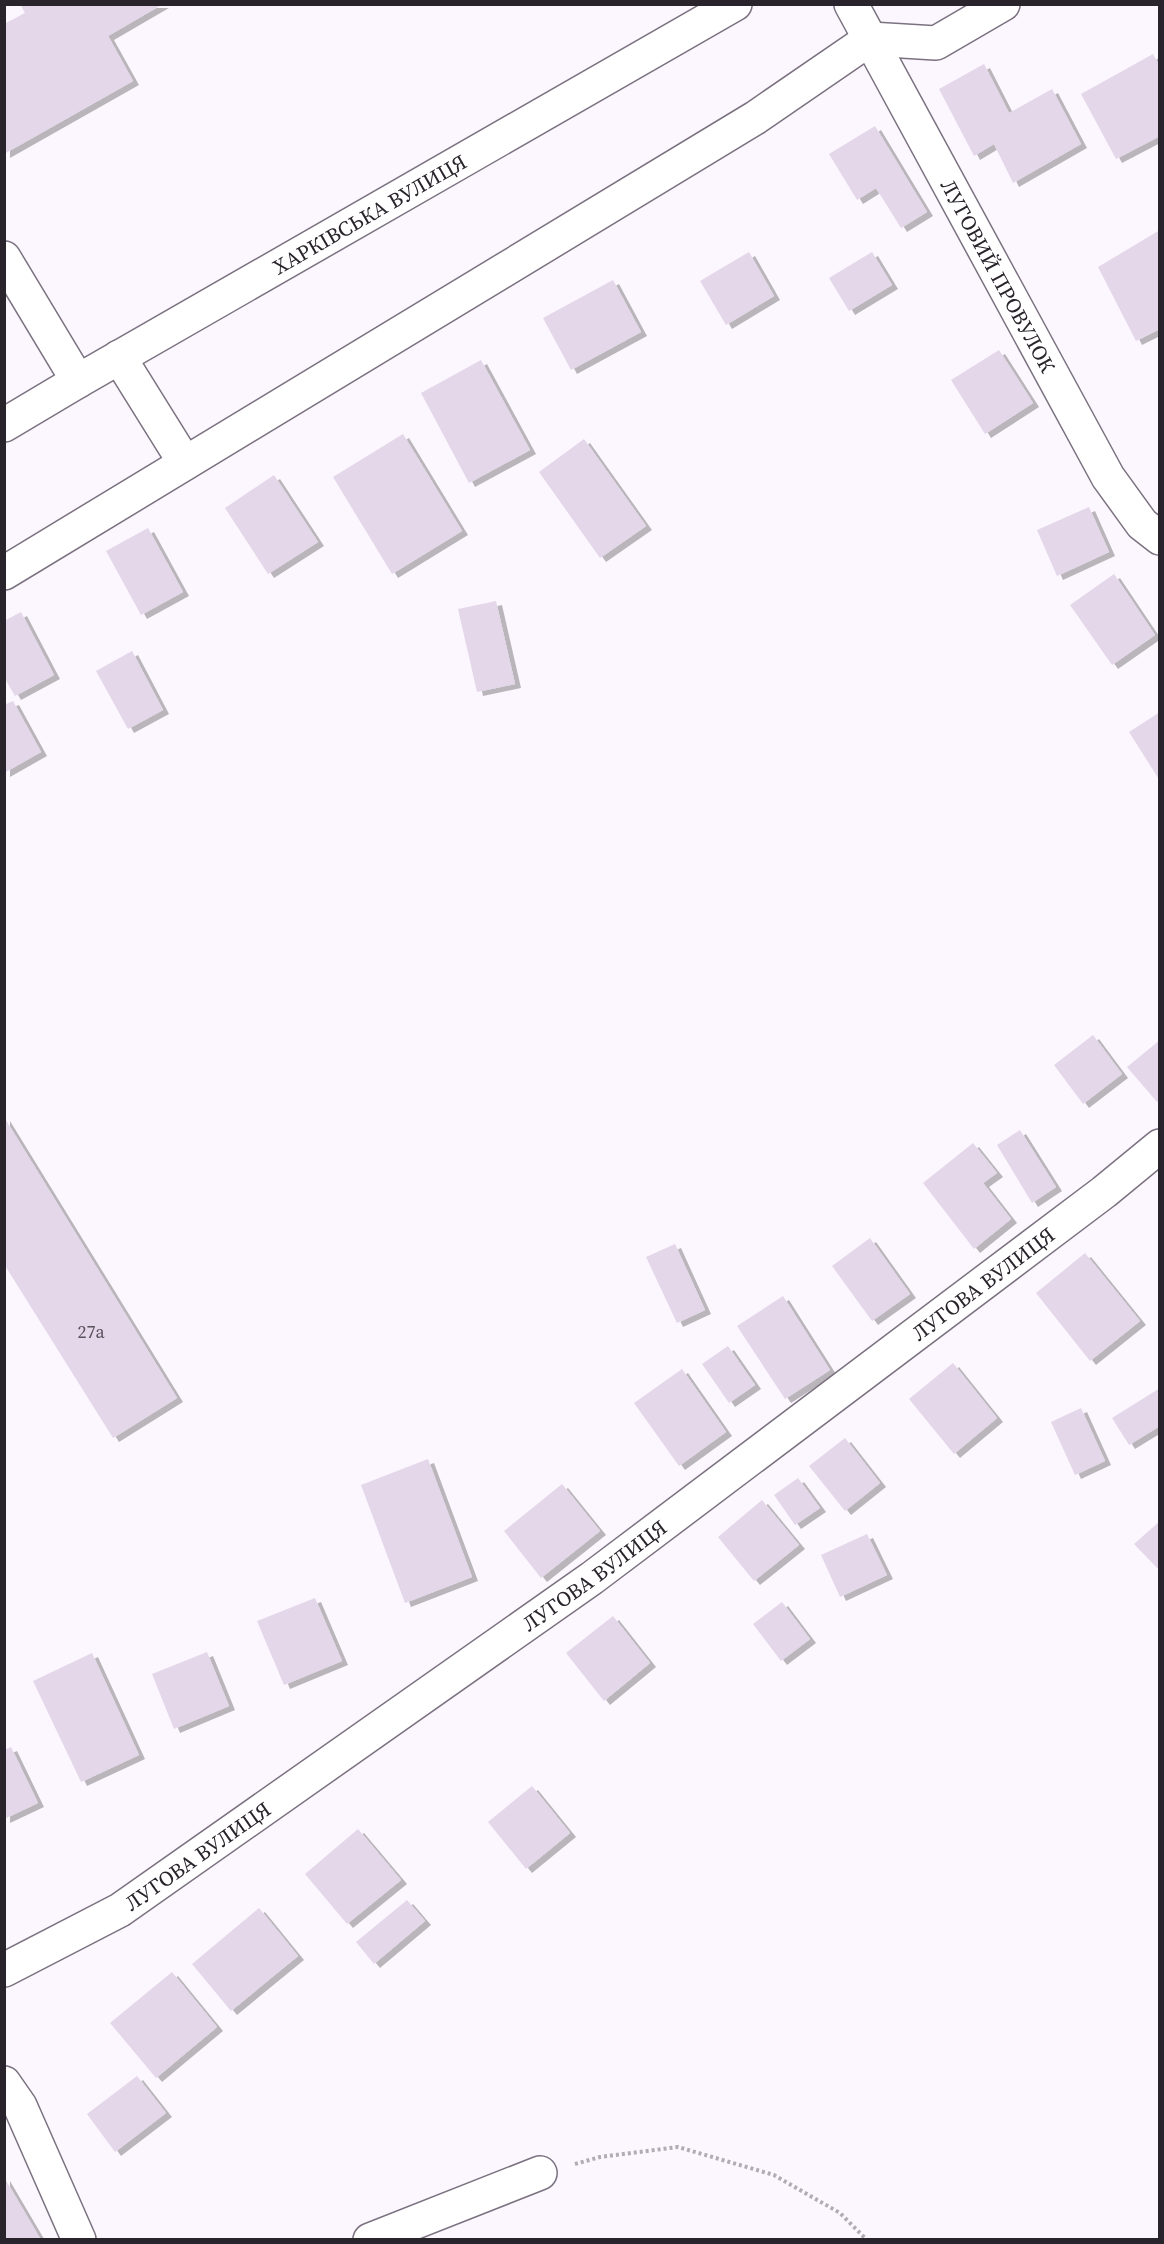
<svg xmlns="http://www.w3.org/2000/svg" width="1164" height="2244" font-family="'Source Serif 4',serif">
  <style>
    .building { fill: #e3d7e9; filter: url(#shadow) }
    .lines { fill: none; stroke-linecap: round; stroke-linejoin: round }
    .minor-casing { stroke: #7b7180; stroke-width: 36 }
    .highway-casing { stroke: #7b7180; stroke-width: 36 }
    .path { stroke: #b1acb3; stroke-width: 4; stroke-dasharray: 3 3; stroke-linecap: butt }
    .minor { stroke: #fff; stroke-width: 33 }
    .highway { stroke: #fff; stroke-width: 33 }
    .labels { text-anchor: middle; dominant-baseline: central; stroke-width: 5; stroke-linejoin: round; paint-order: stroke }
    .number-label { font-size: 18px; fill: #58515a }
    .street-label { font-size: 21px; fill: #29242b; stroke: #fcf7fe }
  </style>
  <defs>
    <filter id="shadow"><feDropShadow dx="6" dy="4" stdDeviation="0" flood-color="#0004"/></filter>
  </defs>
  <rect width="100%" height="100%" fill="#fcf7fe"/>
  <path class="building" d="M20 4H163L108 36 133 81 4 154V24L25 13Z
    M1153 54 1160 67V136L1116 159 1081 94Z
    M984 64 1009 113 1052 89 1081 144 1013 183 994 144 974 156 939 89Z
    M875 126 927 212 901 228 876 188 857 200 829 154Z
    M1160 230V329L1136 341 1098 267Z
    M749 252 774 296 726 325 700 281Z
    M872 252 892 285 849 311 829 278Z
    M613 280 641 332 571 370 543 318Z
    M999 350 1033 403 985 434 951 380Z
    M481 360 530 450 469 483 421 393Z
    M403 434 462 531 392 574 333 477Z
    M584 439 646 526 600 558 539 472Z
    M274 475 318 542 268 574 225 508Z
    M1089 507 1109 552 1057 576 1037 530Z
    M148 528 183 592 141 615 106 551Z
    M1114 574 1155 635 1112 665 1070 605Z
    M496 601 515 684 477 692 458 609Z
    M21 612 54 675 15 696 4 677V621Z
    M132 651 163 710 128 729 96 671Z
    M13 701 41 752 4 773V705Z
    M1160 712V781L1129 732Z
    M1093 1035 1122 1074 1083 1104 1054 1065Z
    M1160 1040V1100L1157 1102 1127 1067Z
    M4 1117 177 1398 113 1438 4 1264Z
    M1020 1130 1056 1187 1032 1203 997 1145Z
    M973 1143 997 1173 983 1183 1011 1219 974 1249 923 1183Z
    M870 1238 910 1294 872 1321 832 1266Z
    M675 1244 705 1310 677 1323 646 1257Z
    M1085 1253 1140 1321 1090 1361 1036 1293Z
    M783 1296 830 1370 785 1399 737 1326Z
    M728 1346 755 1385 729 1403 702 1364Z
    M953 1363 997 1418 954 1454 909 1399Z
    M682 1369 726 1432 679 1466 634 1403Z
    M1160 1388V1426L1129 1445 1112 1418Z
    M1081 1408 1105 1461 1075 1475 1051 1422Z
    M845 1438 880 1483 845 1511 809 1466Z
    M428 1459 472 1577 405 1603 361 1485Z
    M798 1478 820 1508 795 1525 774 1495Z
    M562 1484 600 1531 541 1578 504 1531Z
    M762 1500 799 1545 754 1581 718 1537Z
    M1160 1521V1571L1134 1544Z
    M867 1534 887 1575 840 1597 821 1555Z
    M315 1598 342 1661 284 1685 257 1621Z
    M782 1602 810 1639 781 1661 753 1624Z
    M613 1616 650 1663 604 1701 566 1653Z
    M207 1652 229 1706 174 1729 152 1674Z
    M92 1653 139 1755 81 1782 33 1681Z
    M11 1747 38 1803 4 1819V1750Z
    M532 1786 570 1833 526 1869 488 1822Z
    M358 1829 401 1880 347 1924 305 1874Z
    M407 1900 425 1921 374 1964 356 1942Z
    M259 1908 298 1956 231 2011 192 1964Z
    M172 1972 217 2027 156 2078 110 2023Z
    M137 2076 166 2113 115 2152 87 2114Z
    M4 2177 41 2240H4Z"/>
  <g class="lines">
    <defs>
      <g id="minor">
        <path id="s1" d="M851 4 1108 477 1142 524 1160 538"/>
        <path d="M4 258 78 381"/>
        <path d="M119 357 185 463"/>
        <path d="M4 573 755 118 870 39 936 43 1003 4"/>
        <path id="s2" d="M4 1970 120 1910 592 1578 1104 1192 1160 1146"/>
        <path d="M4 2083 20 2106 79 2240"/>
        <path d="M370 2240 540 2173"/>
      </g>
      <g id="highway">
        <path id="s3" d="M4 425 78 381 735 4"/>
      </g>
    </defs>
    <use href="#minor" class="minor-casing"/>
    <use href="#highway" class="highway-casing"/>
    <path class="path" d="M575 2164 600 2157 678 2147 774 2175 840 2213 867 2240"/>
    <use href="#minor" class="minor"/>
    <use href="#highway" class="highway"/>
  </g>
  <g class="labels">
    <g class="number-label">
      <text x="91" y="1331">27а</text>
    </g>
    <g class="street-label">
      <text stroke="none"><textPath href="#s3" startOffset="422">ХАРКІВСЬКА ВУЛИЦЯ</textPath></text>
      <text stroke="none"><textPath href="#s1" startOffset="309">ЛУГОВИЙ ПРОВУЛОК</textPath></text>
      <text stroke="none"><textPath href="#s2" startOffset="1197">ЛУГОВА ВУЛИЦЯ</textPath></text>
      <text stroke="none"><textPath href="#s2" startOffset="711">ЛУГОВА ВУЛИЦЯ</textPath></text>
      <text stroke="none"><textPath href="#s2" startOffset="225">ЛУГОВА ВУЛИЦЯ</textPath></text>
    </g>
  </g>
  <rect width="1164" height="2244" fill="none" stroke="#29242b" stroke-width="12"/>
</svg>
